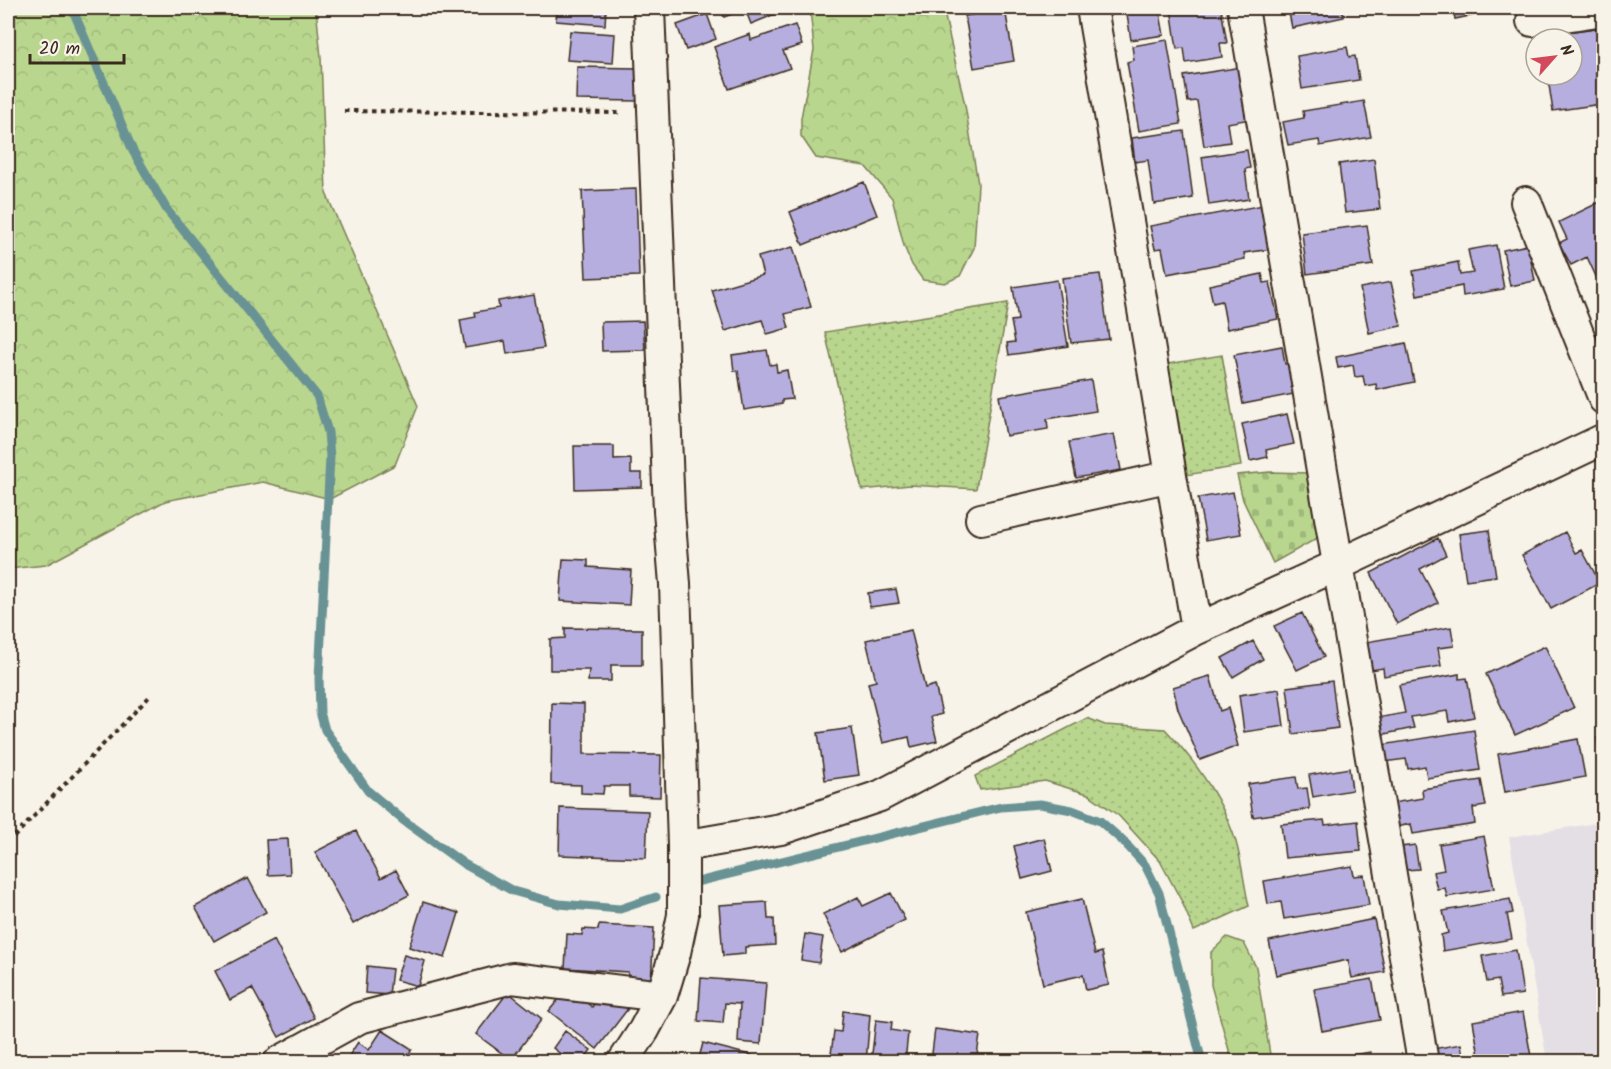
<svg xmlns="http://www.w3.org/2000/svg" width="1611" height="1069" font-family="Kalam,sans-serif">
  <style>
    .built { fill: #e4dee5 }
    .grass { fill: url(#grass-dots); stroke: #7a8056; stroke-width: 1.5 }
    .forest { fill: url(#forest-crowns); stroke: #7a8056; stroke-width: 1.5 }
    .cemetery { fill: url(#cemetery-stones); stroke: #7a8056; stroke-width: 1.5 }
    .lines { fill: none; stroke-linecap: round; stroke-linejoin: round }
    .stream { stroke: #699294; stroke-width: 9 }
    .building { fill: #b6aedf; stroke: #3b2a1e; stroke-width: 1.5 }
    .street-casing { stroke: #3b2a1e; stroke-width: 34 }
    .path { stroke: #3b2a1e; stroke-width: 4; stroke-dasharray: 4.5 4.5; stroke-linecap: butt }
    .street { stroke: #f7f3e8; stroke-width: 30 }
  </style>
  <defs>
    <pattern id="grass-dots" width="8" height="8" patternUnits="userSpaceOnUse" patternTransform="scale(1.5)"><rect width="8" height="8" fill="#b9d68e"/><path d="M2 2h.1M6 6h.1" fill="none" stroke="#a0b87a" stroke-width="1.8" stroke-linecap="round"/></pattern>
    <pattern id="forest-crowns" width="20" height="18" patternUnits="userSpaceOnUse" patternTransform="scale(1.5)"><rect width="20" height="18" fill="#b9d68e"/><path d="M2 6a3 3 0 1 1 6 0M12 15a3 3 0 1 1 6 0" fill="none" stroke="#a0b87a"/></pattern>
    <pattern id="cemetery-stones" width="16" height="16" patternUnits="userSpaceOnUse" patternTransform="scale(1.5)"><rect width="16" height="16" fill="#b9d68e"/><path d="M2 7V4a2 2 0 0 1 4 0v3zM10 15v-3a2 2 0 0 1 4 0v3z" fill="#a0b87a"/></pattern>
  </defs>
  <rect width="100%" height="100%" fill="#f7f3e8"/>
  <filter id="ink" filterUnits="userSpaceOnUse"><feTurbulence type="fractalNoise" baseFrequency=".0167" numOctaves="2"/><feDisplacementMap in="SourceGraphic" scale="12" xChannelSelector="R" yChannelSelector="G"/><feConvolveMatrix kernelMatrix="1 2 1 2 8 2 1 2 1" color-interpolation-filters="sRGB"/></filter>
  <g filter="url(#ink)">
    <path class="built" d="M1603 822V1061H1547L1509 837Z"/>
    <path class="grass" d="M1008 303 976 489 910 485 862 490 825 332Z
      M1222 355 1241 466 1186 475 1167 364Z
      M1087 718 1105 725 1165 729C1195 761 1223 800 1236 842 1242 863 1244 885 1249 906L1194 931 1182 902 1160 861 1119 816 1088 794 1045 781 980 790 975 776Z"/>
    <path class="forest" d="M8 8H316L321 57 326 193 418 406 395 465 330 499 263 482 165 501 46 565 8 569Z
      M810 8H943L965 105 978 184 974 248 960 276 945 283 923 280 912 265 904 246 892 198 865 166 816 158 801 136V118L814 50Z
      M1227 937 1244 943 1256 967 1271 1061H1232L1211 985V952Z"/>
    <path class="cemetery" d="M1270 472 1309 473 1322 530 1316 539 1273 563 1243 500 1237 475Z"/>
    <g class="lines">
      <path class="stream" d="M72 8 133 151 167 210 317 396 328 432 330 457 319 678 320 712 325 730 368 791 403 820 464 864 513 891 559 904 620 909 656 897
        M697 882 1001 807 1040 804 1072 810 1100 821 1124 842 1145 865 1159 893 1202 1062"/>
    </g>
    <path class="building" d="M557 8H606L605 25 556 21Z
      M720 8H788V9L751 24 745 9 724 17Z
      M1126 8H1159L1164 35 1131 40Z
      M1171 8H1221L1227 43H1220L1222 57 1186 63 1184 48 1177 49Z
      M1279 8H1342L1344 17 1292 28 1288 8 1280 10Z
      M1453 8H1504V9L1455 19Z
      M1005 9 1014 61 974 68 965 16Z
      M707 14 716 39 686 50 677 25Z
      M795 25 802 45 783 51 790 68 729 89 714 47 750 34 751 40Z
      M1596 28 1602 72 1596 73 1601 104 1553 111 1548 79 1543 80 1542 75H1572V39H1537L1536 36Z
      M570 31 615 34 613 63 567 60Z
      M1167 40 1181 124 1139 131 1127 62 1134 60 1132 46Z
      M1347 47 1349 57 1355 56 1359 80 1302 89 1297 56Z
      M577 67 638 68V101L576 100Z
      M1242 67 1251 119 1227 123 1230 142 1204 146 1197 101 1188 102 1184 76Z
      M1364 101 1371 137 1320 146 1319 140 1288 145 1283 122 1304 118 1303 111Z
      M1184 131 1193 198 1154 204 1148 160 1135 162 1132 138Z
      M1247 150 1250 168 1245 169 1249 199 1209 205 1202 157Z
      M1374 159 1380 209 1345 213 1339 164Z
      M864 182 877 215 803 245 790 212Z
      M636 189 639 276 586 278 582 191Z
      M1604 200V280L1599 283 1587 257 1571 265 1559 243 1567 239 1559 222Z
      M1263 205 1271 249 1244 253 1245 259 1167 274 1162 248 1155 249 1150 226Z
      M1367 225 1373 265 1307 274 1302 233Z
      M1496 245 1504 289 1463 296 1462 286 1417 295 1413 271 1458 262 1460 275 1473 273 1468 250Z
      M1528 245 1535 281 1510 286 1503 250Z
      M793 247 811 307 785 314 789 328 767 334 762 320 725 331 712 290 763 275 758 257Z
      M1100 274 1109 339 1071 343 1062 278Z
      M1262 274 1264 283 1270 282 1278 319 1227 329 1222 301 1213 303 1209 285Z
      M1057 280 1068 346 1009 355 1007 343 1015 342 1011 321 1018 320 1013 287Z
      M1391 282 1401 326 1369 333 1360 288Z
      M534 295 544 348 507 354 505 341 465 348 460 320 476 317 475 312 499 308 498 301Z
      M643 321 645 350 602 351 601 322Z
      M1406 343 1414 382 1377 390 1376 384 1365 386 1363 376 1355 377 1353 365 1338 368 1336 357Z
      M1282 346 1285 364 1293 363 1299 393 1243 404 1234 355Z
      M767 350 770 365 776 364 777 372 787 370 792 399 782 400V404L744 410 738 371H734L732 355Z
      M1091 380 1096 411 1047 419 1048 429 1006 436 999 396Z
      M1287 414 1294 444 1266 450 1268 457 1250 461 1242 424Z
      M1114 434 1121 470 1076 478 1069 442Z
      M574 446H614V460L631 459V473H642V487L575 489Z
      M1233 492 1241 534 1206 540 1198 498Z
      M1489 530 1496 576 1466 580 1459 534Z
      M1565 532 1576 553 1582 550 1600 583 1551 609 1522 555Z
      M1438 538 1446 555 1420 569 1438 603 1397 624 1371 573Z
      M563 559 588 560V567L631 570 629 605 560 601Z
      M896 589 899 603 870 607 868 593Z
      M1302 613 1324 657 1297 670 1274 626Z
      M1451 627 1454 646 1438 648 1441 666 1384 676 1383 668 1371 670 1366 642Z
      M565 628 642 629V665H611V681H588L589 670H550V639L565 638Z
      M911 630 925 688 935 685 942 714 931 717 937 741 911 747 909 737 883 743 868 683 876 681 866 640Z
      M1253 641 1263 659 1233 677 1222 658Z
      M1545 646 1574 708 1515 735 1486 674Z
      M1459 674V679L1467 678 1474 717 1449 722 1447 711 1411 717 1414 728 1380 735 1377 718 1405 713 1399 685Z
      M1210 676 1220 711 1228 708 1238 746 1200 760 1178 709 1173 687Z
      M1332 681 1338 728 1293 734 1287 687Z
      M1279 689 1284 726 1244 732 1239 695Z
      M552 703 584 704V754L661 755 660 797 629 796V786H604L603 794 581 793V785L551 784Z
      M852 728 859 775 825 780 818 733Z
      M1474 730 1480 770 1427 778 1425 766 1408 769 1406 759 1384 762 1382 745Z
      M1604 737V775H1603L1597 738Z
      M1578 739 1585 777 1505 792 1498 754Z
      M1349 768 1352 790 1313 797 1309 775Z
      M1296 777 1298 789 1307 788 1310 809 1253 817 1248 784Z
      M1481 780 1486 806 1473 808 1475 824 1413 834 1411 824 1396 827 1392 803 1423 798 1422 789Z
      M560 808 648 811 646 858 559 855Z
      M1324 820 1325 825 1358 821 1361 851 1285 858 1281 824Z
      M356 831 381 878 396 870 409 895 353 924 315 852Z
      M1484 836 1494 889 1447 897 1445 888 1437 889 1433 872 1444 870 1439 844Z
      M1044 838 1052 871 1022 879 1014 846Z
      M288 839 290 874 268 875 266 840Z
      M1415 845 1419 869 1405 870 1401 847Z
      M1352 866 1354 876 1364 875 1369 905 1284 919 1281 902 1268 904 1264 881Z
      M248 878 266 912 214 941 195 907Z
      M891 893 905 920 842 952 823 914 858 897 863 906Z
      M1082 899 1095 954 1102 952 1109 985 1086 990 1083 975 1043 984 1026 912Z
      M1510 899 1513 913 1507 914 1512 939 1443 951 1441 935 1448 933 1443 911Z
      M423 902 459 913 445 958 409 947Z
      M767 902 768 919H774L775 945 745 947V954L723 956 719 905Z
      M1374 919 1385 972 1352 978 1348 960 1276 975 1269 941Z
      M599 925 654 928 651 984 627 982 628 972 565 968 567 934 582 935 583 929 598 930Z
      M805 934 823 937 819 963 801 960Z
      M274 940 314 1018 279 1037 252 988 230 1000 215 971Z
      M1516 950 1523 994 1501 997 1498 980 1487 982 1482 956Z
      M404 955 425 961 418 986 396 980Z
      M367 966 392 969 389 995 365 993Z
      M701 978 766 983 761 1044 738 1042 740 1004 725 1003 723 1023 698 1021Z
      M1372 979 1380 1020 1322 1031 1314 989Z
      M508 992 542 1019 511 1060 476 1034Z
      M563 994 574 1002 579 997 592 1007 598 999 630 1006 597 1049 549 1011Z
      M843 1011 870 1015 866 1062H830L834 1031 841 1032Z
      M1523 1012 1532 1062H1480L1473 1021Z
      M876 1020 892 1022 891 1030 908 1033 905 1062H871Z
      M935 1029 980 1035 976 1062H931Z
      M382 1030 412 1049 404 1062H345L358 1042 369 1050Z
      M565 1031 591 1050 582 1062H571L553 1048Z
      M703 1043 754 1056 753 1062H698Z
      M1461 1044 1464 1062H1435L1432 1049Z
      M1370 1052 1371 1062H1322V1060Z"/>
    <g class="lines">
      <defs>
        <path id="street" d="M1092 8 1197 629
          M1243 8 1423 1062
          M1532 21 1604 10
          M1526 202 1604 399
          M981 519 1171 476
          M683 846 781 829 880 796 1197 629 1338 565 1604 439
          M279 1062 359 1018 512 978 662 996
          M623 1062 644 1030 662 996 675 953 683 915V846L675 584 669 511 649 8"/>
      </defs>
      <use href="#street" class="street-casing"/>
      <path class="path" d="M344 111 623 113
        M8 843 151 695"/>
      <use href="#street" class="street"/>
    </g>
  </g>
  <rect width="1611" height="1069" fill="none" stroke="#f7f3e8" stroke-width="30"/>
  <rect x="15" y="15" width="1581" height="1039" fill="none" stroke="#3b2a1e" stroke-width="2" filter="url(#ink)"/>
  <g transform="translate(1554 57) rotate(62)"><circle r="28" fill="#f7f3e8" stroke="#aca397" stroke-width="1.5"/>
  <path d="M0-4.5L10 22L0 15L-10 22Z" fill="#d1495b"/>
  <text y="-9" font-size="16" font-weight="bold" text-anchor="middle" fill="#3b2a1e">N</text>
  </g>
  <path d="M30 54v9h94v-9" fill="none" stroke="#3b2a1e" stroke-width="3"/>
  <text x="39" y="54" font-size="18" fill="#3b2a1e" stroke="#f7f3e8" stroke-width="4.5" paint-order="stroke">20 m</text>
</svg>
